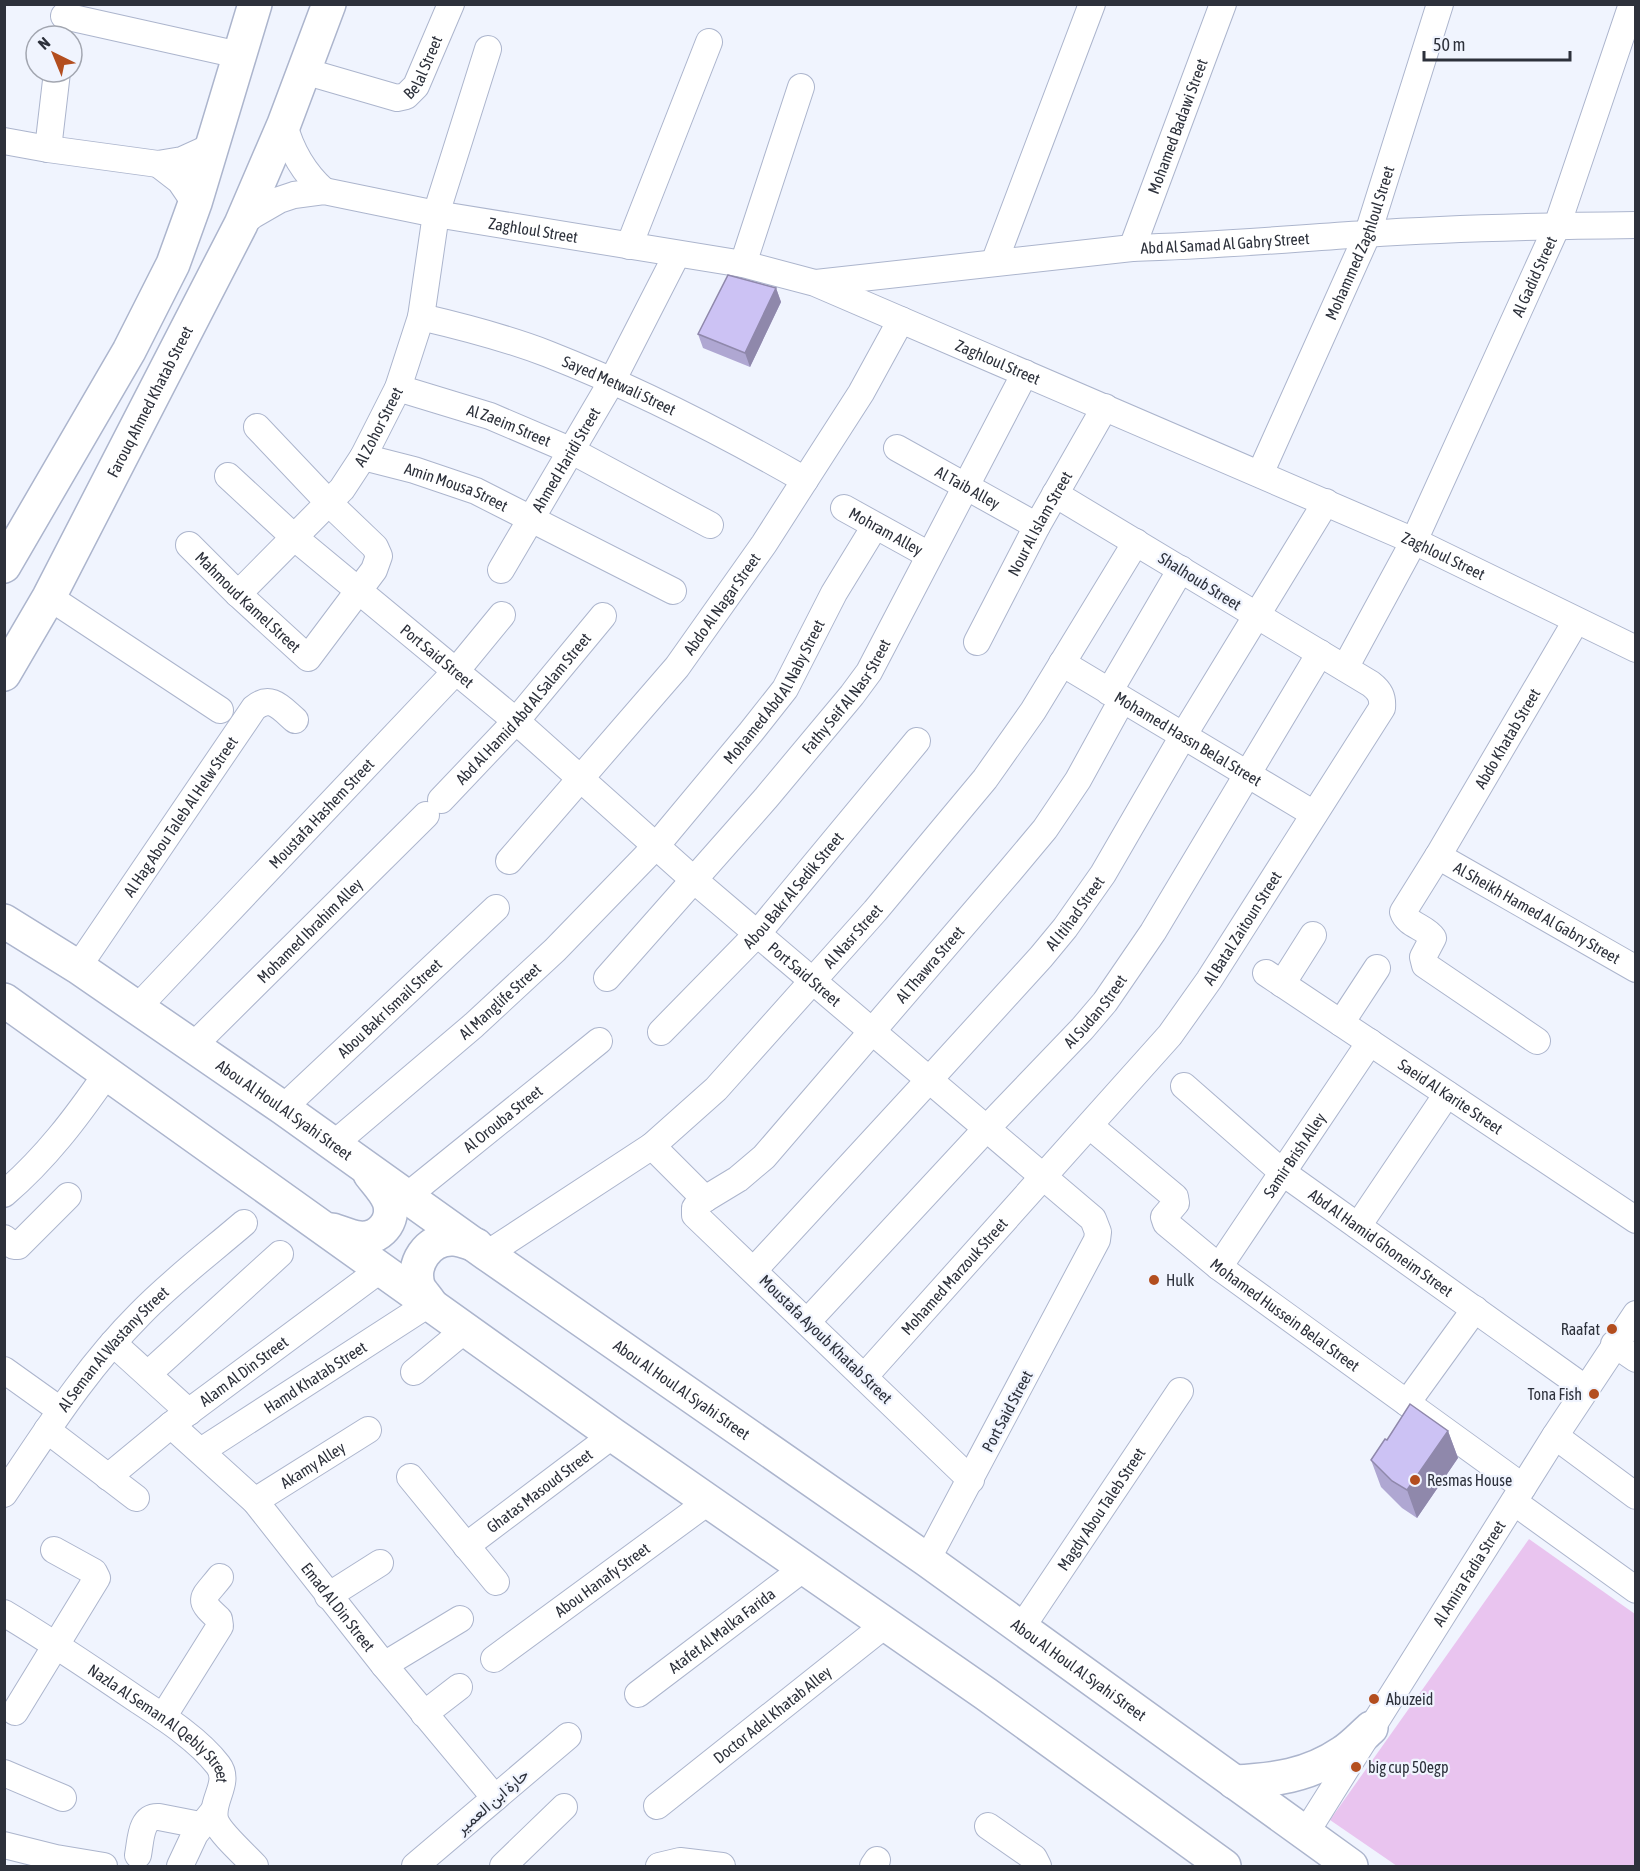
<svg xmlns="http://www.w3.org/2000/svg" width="1640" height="1871" font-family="'Asap Condensed',Vazirmatn,sans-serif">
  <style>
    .green { fill: #e9c4ef }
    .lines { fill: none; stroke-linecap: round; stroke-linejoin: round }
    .minor-casing { stroke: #acb5cd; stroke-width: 28 }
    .major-casing { stroke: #acb5cd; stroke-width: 36 }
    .minor { stroke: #fff; stroke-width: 26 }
    .major { stroke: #fff; stroke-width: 33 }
    .wall { fill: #afa7d2 }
    .shaded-wall { fill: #8f88ab }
    .building { fill: #ccc2f4; stroke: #8f88ab; stroke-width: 1.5 }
    .poi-dot { fill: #b34e1f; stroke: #f0f4fe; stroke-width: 2 }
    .labels { text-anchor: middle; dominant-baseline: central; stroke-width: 4.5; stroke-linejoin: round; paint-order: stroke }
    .street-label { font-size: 16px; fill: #2d313b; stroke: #f0f4fe }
    .poi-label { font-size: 16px; fill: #2d313b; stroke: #f0f4fe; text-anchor: start }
  </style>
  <rect width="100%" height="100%" fill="#f0f4fe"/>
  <path class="green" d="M1529 1539 1635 1614V1866H1397L1330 1820Z"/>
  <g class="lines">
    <defs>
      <g id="minor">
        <path d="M64 16 239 55"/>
        <path id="s1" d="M304 71 397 98 406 96 416 86 451 4"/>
        <path d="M284 124C291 151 303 172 324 191"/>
        <path d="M4 141 48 149 158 164 182 160 204 150 213 143"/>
        <path d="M48 149 57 72"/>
        <path d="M158 164 180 181 195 203"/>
        <path id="s2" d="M241 224 253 215 279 200 294 195 324 191 436 214 743 264 815 283 1414 541 1636 649"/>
        <path d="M629 246 709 42"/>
        <path id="s3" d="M1132 248 1223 4"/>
        <path d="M994 263 1092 4"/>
        <path d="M743 264 801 87"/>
        <path id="s4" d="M816 283 1132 248C1210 246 1288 239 1365 234 1455 228 1546 226 1636 225"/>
        <path id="s5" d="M421 317C464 327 507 338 548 354 637 389 723 433 805 480"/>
        <path id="s6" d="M398 388 490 416 572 451 710 525"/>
        <path id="s7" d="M897 448 1037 526"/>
        <path id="s8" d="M363 457 414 470 476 491 673 591"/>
        <path id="s9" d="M1260 474 1368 233 1440 4"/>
        <path id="s10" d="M228 476 295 538 516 721 694 880 1093 1219 1098 1232 1097 1240 927 1560"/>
        <path id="s11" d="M844 508 929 555"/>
        <path id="s12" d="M189 545 238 594 308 658 374 570 379 556 375 547 329 503 257 427"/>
        <path id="s13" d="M501 570 612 381 677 254"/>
        <path id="s14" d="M238 594 342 489 363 457 398 388 421 317 436 214 488 49"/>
        <path d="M49 597 220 710"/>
        <path id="s15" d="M977 642 1037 526 1105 407"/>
        <path id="s16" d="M1062 663 1314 814"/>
        <path id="s17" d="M1345 668 1414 541 1557 226 1632 4"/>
        <path d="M1109 692 1181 569"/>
        <path id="s18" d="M441 800 516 721 603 616"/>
        <path id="s19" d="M1438 856 1636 969"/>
        <path id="s20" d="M509 861 677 667 764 544 805 480 861 393 901 320"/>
        <path id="s21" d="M78 967 254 708C271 694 281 708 295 720"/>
        <path id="s22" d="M1266 973 1636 1220"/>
        <path id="s23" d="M607 978 766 798 852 695 869 672 1025 373"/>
        <path d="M1282 984 1313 935"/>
        <path id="s24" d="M137 1008 456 671 502 615"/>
        <path d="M1341 1023 1377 968"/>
        <path id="s25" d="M661 1032 757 934 917 741"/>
        <path id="s26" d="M1537 1041 1425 965 1423 957 1433 938C1426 927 1407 925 1403 912L1438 856 1576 621"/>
        <path id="s27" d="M193 1046 426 815"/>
        <path id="s28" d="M1184 1086 1282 1172 1586 1389"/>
        <path id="s29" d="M283 1108 496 908"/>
        <path id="s30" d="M1090 1126 1175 1197 1176 1203 1164 1217 1166 1223 1219 1267 1523 1487"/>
        <path id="s31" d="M334 1144 474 1025 555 950 656 846 751 732 785 689 834 593 875 526"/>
        <path d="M652 1146 705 1199"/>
        <path d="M4 1194C46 1158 76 1118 107 1073"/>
        <path id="s32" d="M407 1196 599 1041"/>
        <path d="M1358 1226 1447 1094"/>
        <path d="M4 1238 14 1246H18L68 1196"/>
        <path id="s33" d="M487 1254 652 1146 716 1089 875 911 985 779 1033 711 1136 542"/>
        <path id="s34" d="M1219 1267 1370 1042"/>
        <path id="s35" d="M754 1270 929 1080 1041 957 1065 928 1103 874 1183 736 1326 502"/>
        <path id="s36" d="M807 1322 986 1129 1082 1029 1105 1002 1153 932 1320 653"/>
        <path d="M113 1343 189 1412"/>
        <path d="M1614 1344 1636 1359"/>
        <path d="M4 1370 60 1410"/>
        <path d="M414 1372 466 1329"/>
        <path d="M148 1374 280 1254"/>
        <path id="s37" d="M864 1377 1170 1035 1209 980 1382 708C1383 697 1380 691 1371 684L1055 494"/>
        <path d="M1407 1403 1475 1309"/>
        <path id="s38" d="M171 1425 255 1501 384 1665 495 1798"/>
        <path d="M47 1430 136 1498"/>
        <path d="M1555 1436 1636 1496"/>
        <path id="s39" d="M201 1451 430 1303"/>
        <path id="s40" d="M108 1477 171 1425 381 1269"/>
        <path d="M410 1477 496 1582"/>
        <path id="s41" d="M971 1480 695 1215V1208L700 1202 738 1179 764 1157 1009 872 1045 829 1078 780 1122 700"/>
        <path id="s42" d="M4 1494C46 1432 86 1368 140 1314 172 1281 209 1253 244 1223"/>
        <path id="s43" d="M255 1501 368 1430"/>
        <path d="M1514 1502 1636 1590"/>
        <path id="s44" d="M466 1546 613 1435"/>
        <path d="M328 1596 380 1563"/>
        <path id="s45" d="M4 1613C51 1641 95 1671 139 1701 165 1718 199 1740 218 1765 232 1783 208 1803 216 1822 221 1834 246 1856 255 1866"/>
        <path id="s46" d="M1022 1627 1180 1391"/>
        <path id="s47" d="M494 1659 709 1501"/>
        <path d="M384 1665 460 1619"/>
        <path id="s48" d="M638 1694 804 1568"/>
        <path d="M15 1712 97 1578 94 1572 54 1550"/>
        <path d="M424 1714 459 1687"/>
        <path d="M163 1717 220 1626 219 1619C196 1598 202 1600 220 1577"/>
        <path d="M4 1773 63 1798"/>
        <path id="s49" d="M657 1806 886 1624"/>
        <path d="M988 1826 1034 1858 1038 1866"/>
        <path id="s50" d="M1305 1834 1555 1436 1636 1314"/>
        <path d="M4 1845 56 1858 104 1866"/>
        <path d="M138 1855C141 1840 140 1816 159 1817L200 1825"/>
        <path d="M180 1866 195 1834 212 1813"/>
        <path d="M415 1866 568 1736"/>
        <path d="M503 1866 564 1807"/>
        <path d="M659 1866 680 1861 722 1866"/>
        <path d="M873 1866 877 1860"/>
      </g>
      <g id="major">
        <path d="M4 566 129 351 173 264 195 203 255 4"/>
        <path id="s51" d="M4 674 49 597 241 224 284 124 329 4"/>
        <path id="s52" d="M4 921 78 967 283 1108 487 1254 927 1560 1351 1866"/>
        <path d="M4 1000 613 1435 986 1694 1224 1866"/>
        <path d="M332 1230C340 1232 350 1237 359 1238 379 1240 396 1221 389 1201 385 1191 376 1182 370 1174"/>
        <path d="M430 1303C427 1298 422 1293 419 1288 410 1265 428 1238 453 1239 460 1239 469 1243 476 1245"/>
        <path d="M1234 1782C1274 1780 1308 1776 1342 1753 1353 1746 1362 1736 1371 1728"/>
      </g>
    </defs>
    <use href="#minor" class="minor-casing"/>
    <use href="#major" class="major-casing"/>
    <use href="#minor" class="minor"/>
    <use href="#major" class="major"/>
  </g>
  <path class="wall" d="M776 288 781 302 750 367 703 348 698 334Z
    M1448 1431 1458 1458 1417 1518 1402 1508 1381 1487 1371 1460 1387 1440Z"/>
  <path class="shaded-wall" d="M776 288 781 302 750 367 745 353Z
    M1448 1431 1458 1458 1417 1518 1407 1490Z"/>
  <path class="building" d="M728 275 776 288 745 353 698 334Z
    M1410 1404 1448 1431 1407 1490 1392 1481 1371 1460 1385 1439 1387 1440Z"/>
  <g class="poi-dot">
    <circle cx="1154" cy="1280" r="6"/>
    <circle cx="1612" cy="1329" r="6"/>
    <circle cx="1594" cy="1394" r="6"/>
    <circle cx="1415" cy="1480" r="6"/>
    <circle cx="1374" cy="1699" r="6"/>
    <circle cx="1356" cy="1767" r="6"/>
  </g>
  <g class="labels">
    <g class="street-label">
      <text stroke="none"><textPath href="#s1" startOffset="140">Belal Street</textPath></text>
      <text stroke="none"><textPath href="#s3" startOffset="130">Mohamed Badawi Street</textPath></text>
      <text stroke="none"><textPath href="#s2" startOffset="304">Zaghloul Street</textPath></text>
      <text stroke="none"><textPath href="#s4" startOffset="411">Abd Al Samad Al Gabry Street</textPath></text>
      <text stroke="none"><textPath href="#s9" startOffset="252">Mohammed Zaghloul Street</textPath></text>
      <text stroke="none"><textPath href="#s17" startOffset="435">Al Gadid Street</textPath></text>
      <text stroke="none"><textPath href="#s2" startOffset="790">Zaghloul Street</textPath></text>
      <text stroke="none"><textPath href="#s5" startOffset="210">Sayed Metwali Street</textPath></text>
      <text stroke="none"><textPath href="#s51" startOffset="309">Farouq Ahmed Khatab Street</textPath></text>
      <text stroke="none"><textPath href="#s14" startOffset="220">Al Zohor Street</textPath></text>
      <text stroke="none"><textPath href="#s6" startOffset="117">Al Zaeim Street</textPath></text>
      <text stroke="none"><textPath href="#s13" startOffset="128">Ahmed Haridi Street</textPath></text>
      <text stroke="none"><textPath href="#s7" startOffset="81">Al Taib Alley</textPath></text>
      <text stroke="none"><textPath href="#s8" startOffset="98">Amin Mousa Street</textPath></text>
      <text stroke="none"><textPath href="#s15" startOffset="134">Nour Al Islam Street</textPath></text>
      <text stroke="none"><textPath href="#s11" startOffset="48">Mohram Alley</textPath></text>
      <text stroke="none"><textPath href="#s2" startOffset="1276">Zaghloul Street</textPath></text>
      <text transform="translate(1200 581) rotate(32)">Shalhoub Street</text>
      <text stroke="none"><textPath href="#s12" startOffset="82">Mahmoud Kamel Street</textPath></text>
      <text stroke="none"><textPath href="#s20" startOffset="334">Abdo Al Nagar Street</textPath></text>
      <text stroke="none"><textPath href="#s10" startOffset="276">Port Said Street</textPath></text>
      <text stroke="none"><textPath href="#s31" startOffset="634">Mohamed Abd Al Naby Street</textPath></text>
      <text stroke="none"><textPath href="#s23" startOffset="370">Fathy Seif Al Nasr Street</textPath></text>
      <text stroke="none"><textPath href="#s18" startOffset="123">Abd Al Hamid Abd Al Salam Street</textPath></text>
      <text stroke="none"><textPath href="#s16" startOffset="147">Mohamed Hassn Belal Street</textPath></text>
      <text stroke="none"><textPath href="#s26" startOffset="408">Abdo Khatab Street</textPath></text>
      <text stroke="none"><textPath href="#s24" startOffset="268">Moustafa Hashem Street</textPath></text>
      <text stroke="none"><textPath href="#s21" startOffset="182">Al Hag Abou Taleb Al Helw Street</textPath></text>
      <text stroke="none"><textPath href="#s25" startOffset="194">Abou Bakr Al Sedik Street</textPath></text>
      <text stroke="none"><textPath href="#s35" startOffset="480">Al Itihad Street</textPath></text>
      <text stroke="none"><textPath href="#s19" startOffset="114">Al Sheikh Hamed Al Gabry Street</textPath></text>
      <text stroke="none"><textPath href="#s37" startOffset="588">Al Batal Zaitoun Street</textPath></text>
      <text stroke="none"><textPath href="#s27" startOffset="164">Mohamed Ibrahim Alley</textPath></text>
      <text stroke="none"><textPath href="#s33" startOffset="488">Al Nasr Street</textPath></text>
      <text stroke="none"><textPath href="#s41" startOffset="730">Al Thawra Street</textPath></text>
      <text stroke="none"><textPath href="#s10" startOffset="762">Port Said Street</textPath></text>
      <text stroke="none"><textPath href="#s31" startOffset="219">Al Manglife Street</textPath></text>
      <text stroke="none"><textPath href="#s29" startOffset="146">Abou Bakr Ismail Street</textPath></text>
      <text stroke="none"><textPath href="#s36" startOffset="424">Al Sudan Street</textPath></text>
      <text stroke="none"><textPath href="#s22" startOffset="222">Saeid Al Karite Street</textPath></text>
      <text stroke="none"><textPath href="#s52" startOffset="338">Abou Al Houl Al Syahi Street</textPath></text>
      <text stroke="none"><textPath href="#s32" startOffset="123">Al Orouba Street</textPath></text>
      <text stroke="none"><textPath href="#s34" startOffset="135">Samir Brish Alley</textPath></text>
      <text stroke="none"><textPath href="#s28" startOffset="252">Abd Al Hamid Ghoneim Street</textPath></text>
      <text stroke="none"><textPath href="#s37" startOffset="135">Mohamed Marzouk Street</textPath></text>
      <text stroke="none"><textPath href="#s30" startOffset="292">Mohamed Hussein Belal Street</textPath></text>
      <text transform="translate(826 1339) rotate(44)">Moustafa Ayoub Khatab Street</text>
      <text stroke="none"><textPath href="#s42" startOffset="182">Al Seman Al Wastany Street</textPath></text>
      <text stroke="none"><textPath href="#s40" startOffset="172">Alam Al Din Street</textPath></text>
      <text stroke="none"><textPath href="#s39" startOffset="136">Hamd Khatab Street</textPath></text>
      <text stroke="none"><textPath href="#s52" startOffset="824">Abou Al Houl Al Syahi Street</textPath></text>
      <text transform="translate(1007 1411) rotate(-62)">Port Said Street</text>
      <text stroke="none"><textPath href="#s43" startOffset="68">Akamy Alley</textPath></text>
      <text stroke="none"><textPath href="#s44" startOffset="92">Ghatas Masoud Street</textPath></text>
      <text stroke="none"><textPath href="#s46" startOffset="142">Magdy Abou Taleb Street</textPath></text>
      <text stroke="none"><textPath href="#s50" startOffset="308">Al Amira Fadia Street</textPath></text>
      <text stroke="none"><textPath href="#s47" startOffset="134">Abou Hanafy Street</textPath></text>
      <text stroke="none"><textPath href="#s38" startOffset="248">Emad Al Din Street</textPath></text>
      <text stroke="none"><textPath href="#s48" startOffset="105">Atafet Al Malka Farida</textPath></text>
      <text stroke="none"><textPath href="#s52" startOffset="1310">Abou Al Houl Al Syahi Street</textPath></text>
      <text stroke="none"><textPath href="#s49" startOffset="147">Doctor Adel Khatab Alley</textPath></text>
      <text stroke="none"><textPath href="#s45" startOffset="192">Nazla Al Seman Al Qebly Street</textPath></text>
      <text transform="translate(492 1801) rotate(-41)">حارة ابن العمير</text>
    </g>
    <g class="poi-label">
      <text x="1166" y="1280">Hulk</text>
      <text x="1600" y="1329" text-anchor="end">Raafat</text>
      <text x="1582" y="1394" text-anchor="end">Tona Fish</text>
      <text x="1427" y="1480">Resmas House</text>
      <text x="1386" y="1699">Abuzeid</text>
      <text x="1368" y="1767">big cup 50egp</text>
    </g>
  </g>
  <rect width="1640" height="1871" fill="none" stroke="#2d313b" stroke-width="12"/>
  <g transform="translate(54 54) rotate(317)"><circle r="28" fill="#f0f4fe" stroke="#a2a6b0" stroke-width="1.5"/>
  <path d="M0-4.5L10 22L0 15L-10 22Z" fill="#b34e1f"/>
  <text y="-9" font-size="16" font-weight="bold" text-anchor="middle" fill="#2d313b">N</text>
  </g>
  <path d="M1424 51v9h146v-9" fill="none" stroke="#2d313b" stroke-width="3"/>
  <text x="1433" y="51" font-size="18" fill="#2d313b" stroke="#f0f4fe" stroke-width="4.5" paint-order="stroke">50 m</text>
</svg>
